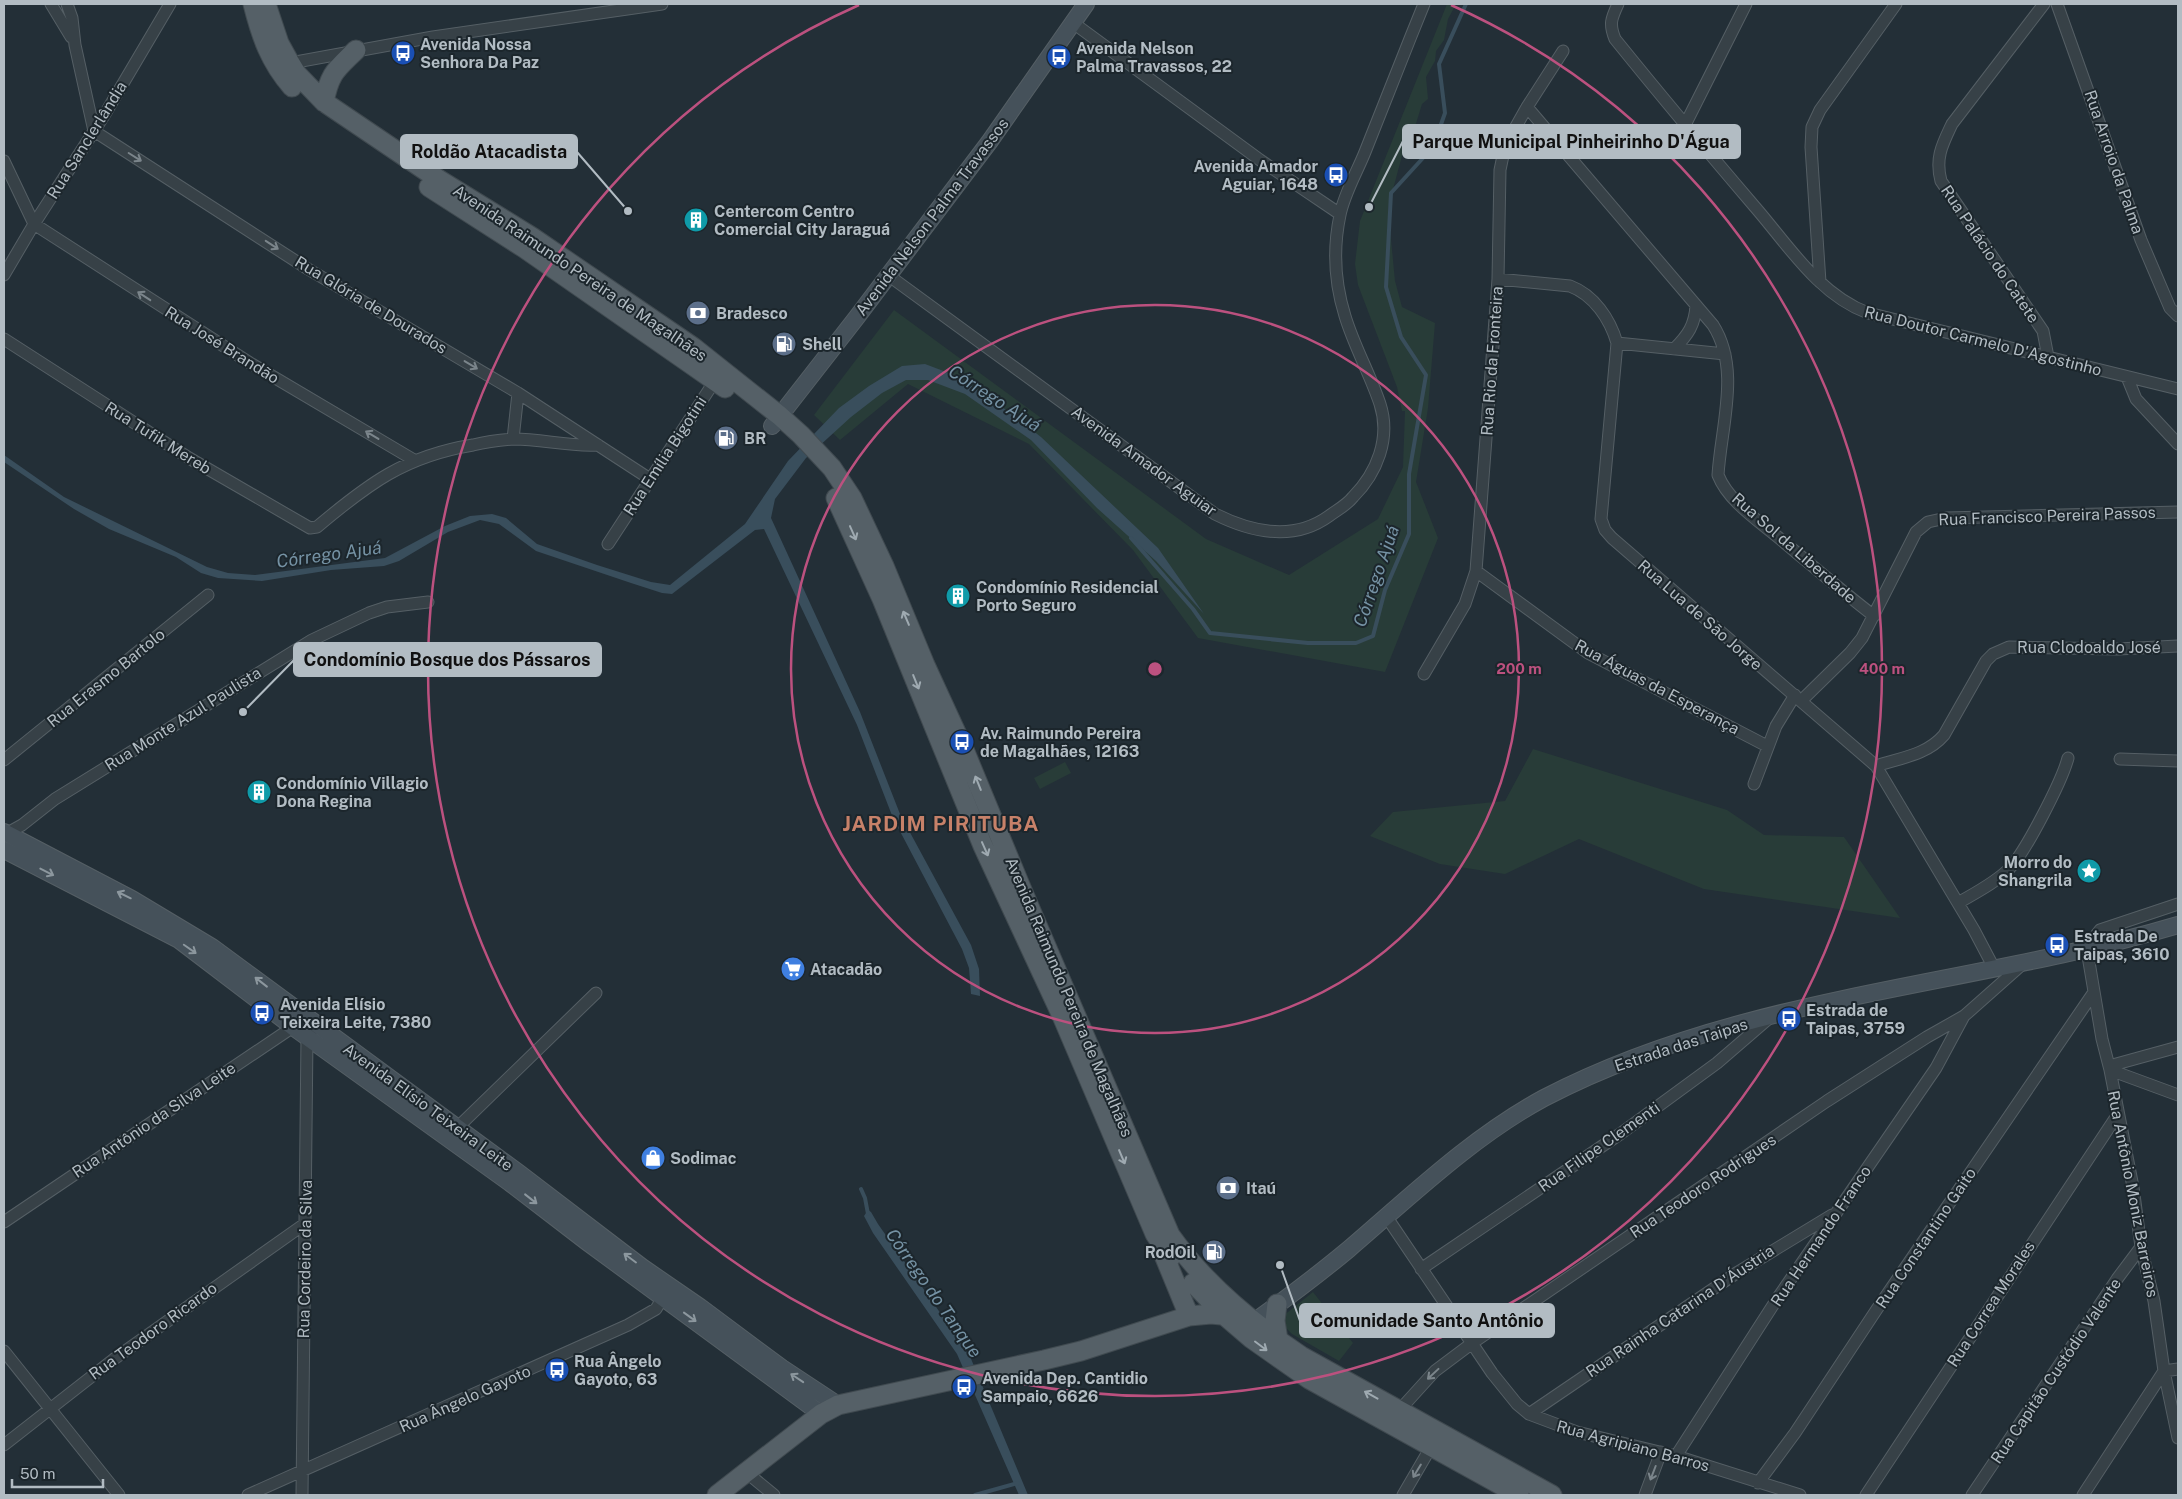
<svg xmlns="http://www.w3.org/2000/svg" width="2182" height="1499" font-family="'Public Sans',sans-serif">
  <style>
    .green { fill: #283c38 }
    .water { fill: #394e5c }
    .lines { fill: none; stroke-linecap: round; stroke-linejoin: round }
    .stream { stroke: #394e5c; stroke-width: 4 }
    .street-casing { stroke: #555f65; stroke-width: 13 }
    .secondary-casing { stroke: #555f65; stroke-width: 18 }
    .primary-casing { stroke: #404a50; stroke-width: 21 }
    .street { stroke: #374147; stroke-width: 11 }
    .secondary { stroke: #45515a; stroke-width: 16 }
    .primary { stroke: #556067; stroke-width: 19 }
    .oneway { stroke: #7b858b }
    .oneway2 { stroke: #9faab1 }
    .oneway3 { stroke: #8c979e }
    .ring { fill: none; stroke: #bc517f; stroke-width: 2.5 }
    .labels { text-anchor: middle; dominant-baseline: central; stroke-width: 4; stroke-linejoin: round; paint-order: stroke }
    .poi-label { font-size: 16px; font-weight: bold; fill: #b2bcc3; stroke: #1c262c; text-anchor: start }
    .street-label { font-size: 16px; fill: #b2bcc3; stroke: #1c262c }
    .water-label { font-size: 18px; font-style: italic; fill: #7592a4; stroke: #1c262c }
    .district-label { font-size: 21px; font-weight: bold; letter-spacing: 1px; fill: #c78169; stroke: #1c262c }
    .centre { fill: #bc517f; stroke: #1c262c; stroke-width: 2.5 }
    .ring-label { font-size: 15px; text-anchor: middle; font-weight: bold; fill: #bc517f; stroke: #1c262c; stroke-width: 4; stroke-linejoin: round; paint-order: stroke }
    .leader { fill: none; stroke: #b2bcc3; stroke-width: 2 }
    .callout-dot { fill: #b2bcc3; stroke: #1c262c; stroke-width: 2 }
    .callout { fill: #b2bcc3; stroke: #b2bcc3; stroke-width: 2 }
    .callout-label { font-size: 18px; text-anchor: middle; font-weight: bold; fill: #111 }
  </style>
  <rect width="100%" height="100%" fill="#232f37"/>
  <path class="green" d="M1447 4H1456L1448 19 1444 40 1436 51 1435 61 1426 77 1428 99 1422 104 1411 140 1403 152 1388 208 1395 281 1402 307 1435 323 1428 408 1416 482 1438 538 1385 672 1198 638 1133 550 1029 444 908 384 840 440 814 415 894 310 1206 539 1289 575 1378 519 1403 467 1405 411H1402L1397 387 1358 285 1355 264 1360 221Z
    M1533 749 1727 810 1764 835 1844 837 1900 918 1704 889 1579 839 1505 874 1440 864 1370 836 1393 812 1505 801Z
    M1065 762 1071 773 1040 789 1034 778Z
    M1313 1292 1353 1343 1339 1361 1292 1334 1280 1322 1283 1316Z"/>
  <path class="water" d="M925 364 954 375 988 396 1041 437 1158 548 1204 614 1156 561 1097 508 1031 440 965 394 928 380H906L882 393 851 417 806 458 775 499 771 518 860 712 900 814 971 945 979 969 980 996 971 994 969 968 962 949 893 818 857 725 764 529 755 530 672 594 662 593 631 583 536 551 499 524 480 520 448 532 399 561 384 566 331 570 262 581 218 578 201 573 176 557 109 529 74 509 4 462V455L64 497 207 567 228 573 255 575 385 558 445 526 470 516 492 514 506 518 537 544 597 565 651 582 670 585 745 524 788 461 839 408 869 386 902 366Z
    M868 1210 871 1212 878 1224 969 1354 1028 1495H1019L957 1354 873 1233 864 1216Z"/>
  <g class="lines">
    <path class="stream" d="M1131 538 1193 609 1210 633 1308 643H1356L1373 636 1385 590 1409 534V474L1426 375 1401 337 1386 287 1391 193 1433 147 1445 113 1439 64 1466 4
      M861 1189 865 1198 868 1214
      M975 1495 1018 1483"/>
    <defs>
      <path id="street" d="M51 4 71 37
        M67 4 72 18 75 45 94 131 308 269 518 393 650 479
        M1618 4C1611 19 1609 24 1615 39 1661 96 1708 152 1755 207 1788 245 1819 295 1868 313L2178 389
        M2044 4 1952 124C1942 145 1935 158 1941 181L2043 331 2048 357
        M2057 4 2141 240 2170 308 2178 316
        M1072 22 1260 160 1340 214
        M285 64 433 37 662 4
        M1527 107 1713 325C1741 369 1721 426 1718 475 1729 503 1762 523 1785 543 1815 568 1844 593 1874 616
        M1685 125 1746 4
        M4 161 34 224 250 363 414 460
        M4 275 34 224 105 114 170 4
        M888 275 1215 514C1251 532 1293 542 1329 516 1337 510 1347 505 1353 497 1377 473 1391 438 1380 404 1370 374 1354 346 1345 316 1335 284 1333 248 1340 215 1344 194 1357 172 1365 152 1385 102 1404 53 1424 4
        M1498 279 1570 286C1594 295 1610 319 1617 343L1601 519 1605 530 1612 538 1876 766 1974 930 1994 968
        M1820 282 1811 147 1812 127 1820 110 1896 4
        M4 339 189 458 310 528 317 527C368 484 405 456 473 445 486 442 501 440 514 439 542 439 570 447 598 445
        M1617 343 1725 354
        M1674 349C1688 335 1695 325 1696 305
        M2127 377 2136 399 2178 444
        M513 439 518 393
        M608 544 718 376
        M1476 571 1588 653 1767 746
        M1424 674 1465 604 1476 571 1498 279 1500 170 1505 146 1527 107 1563 51
        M1801 701 1850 653 1862 638 1916 532 1928 522 1946 518 2178 512
        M2120 759 2178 761
        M4 760 208 595
        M1876 766C1900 758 1927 755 1944 735L1986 661 1993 654 2009 647 2118 649 2178 646
        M1754 784 1776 726 1795 695
        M4 835 22 825 55 799 312 640 369 613 387 607 428 602
        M1958 903C1975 893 1995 883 2009 869 2025 853 2062 781 2068 758
        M2178 904 2100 930 2089 944 2087 950 2102 1039 2110 1070 2133 1187 2141 1247 2154 1301 2164 1371 2178 1438
        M2109 1066 2178 1047
        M2110 1070 2178 1095
        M457 1128 596 993
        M1386 1216 1492 1373 1517 1404 1529 1414 1577 1432 1676 1456 1800 1495
        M4 1222 293 1027 297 1021
        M1421 1269 1620 1134 1717 1063 1768 1019
        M4 1351 119 1495
        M1396 1414 1435 1371 1471 1344 1827 1101 1927 1037 1964 1016 2025 962
        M1529 1414 1738 1272 1832 1215
        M4 1445 114 1359 306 1223
        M1676 1456 1777 1299 1936 1068 1964 1016
        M746 1472 774 1495
        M1758 1483 1795 1433 1877 1309 2094 992
        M248 1495 628 1325 656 1309 666 1292
        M302 1495 307 1038 311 1033
        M1403 1495 1431 1447
        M1645 1495 1661 1452
        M1866 1495 2118 1114
        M1972 1495 2117 1279 2141 1247
        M2083 1495 2164 1371 2178 1369"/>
      <path id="secondary" d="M772 426 857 317 990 141 1086 4
        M4 832 132 899 212 947 519 1173 642 1267 700 1307 782 1368 838 1405
        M4 850 179 940 293 1027 510 1183 587 1242 821 1414
        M1255 1321C1287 1298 1319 1274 1349 1249 1411 1196 1472 1137 1544 1098 1741 995 1969 987 2178 925"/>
      <path id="primary" d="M253 4C261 36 270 62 292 87
        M266 4 279 43 290 63 296 73 324 102 438 179 532 237 693 347 780 416 801 435 832 468 852 498 884 566 925 665 965 752 1022 890 1170 1235C1204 1283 1252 1323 1301 1356L1552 1495
        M324 102C330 72 336 70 356 50
        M429 187 524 248 725 388
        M836 498 882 599 983 846 1062 1016 1155 1234 1171 1257
        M1161 1248 1189 1316
        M1193 1283 1224 1315 1252 1339 1309 1379 1519 1495
        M1277 1304 1275 1321 1278 1340
        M717 1495 821 1414 838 1405 1044 1360 1081 1351 1189 1316 1211 1314 1232 1316"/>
    </defs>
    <use href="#street" class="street-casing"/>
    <use href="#secondary" class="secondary-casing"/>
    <use href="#primary" class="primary-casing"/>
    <use href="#street" class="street"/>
    <use href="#secondary" class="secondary"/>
    <use href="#primary" class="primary"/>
  </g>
  <defs><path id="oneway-shaft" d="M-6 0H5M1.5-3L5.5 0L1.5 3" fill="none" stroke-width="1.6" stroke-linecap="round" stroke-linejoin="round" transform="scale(1.25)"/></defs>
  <g class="oneway">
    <use href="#oneway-shaft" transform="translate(135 157) rotate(32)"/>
    <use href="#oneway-shaft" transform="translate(272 245) rotate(33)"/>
    <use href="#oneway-shaft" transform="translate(144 296) rotate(-147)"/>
    <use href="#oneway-shaft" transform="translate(471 365) rotate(31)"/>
    <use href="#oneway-shaft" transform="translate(372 435) rotate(-149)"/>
    <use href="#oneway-shaft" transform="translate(1433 1374) rotate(137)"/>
    <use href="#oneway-shaft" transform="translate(1417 1471) rotate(121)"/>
    <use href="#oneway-shaft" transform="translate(1653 1473) rotate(111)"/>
  </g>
  <g class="oneway2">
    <use href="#oneway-shaft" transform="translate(853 533) rotate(66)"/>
    <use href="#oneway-shaft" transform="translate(906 618) rotate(-113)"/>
    <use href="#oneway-shaft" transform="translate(916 682) rotate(68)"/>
    <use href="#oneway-shaft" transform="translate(978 783) rotate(-112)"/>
    <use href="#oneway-shaft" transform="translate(985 849) rotate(66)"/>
    <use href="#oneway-shaft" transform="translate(1122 1157) rotate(67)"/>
    <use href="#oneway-shaft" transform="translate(1261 1346) rotate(37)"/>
    <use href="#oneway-shaft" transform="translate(1371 1395) rotate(-151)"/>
  </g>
  <g class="oneway3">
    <use href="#oneway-shaft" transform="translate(47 872) rotate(27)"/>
    <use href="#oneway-shaft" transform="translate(124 895) rotate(-154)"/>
    <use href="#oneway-shaft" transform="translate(190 949) rotate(35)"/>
    <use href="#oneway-shaft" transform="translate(261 982) rotate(-142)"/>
    <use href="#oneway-shaft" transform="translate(531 1199) rotate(38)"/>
    <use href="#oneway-shaft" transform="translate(630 1258) rotate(-143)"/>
    <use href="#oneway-shaft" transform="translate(690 1317) rotate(36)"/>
    <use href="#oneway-shaft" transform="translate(797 1378) rotate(-146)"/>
  </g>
  <g class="ring">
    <circle cx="1155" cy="669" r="364"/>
    <path d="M1451 5A727 727 0 1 1 859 5"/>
  </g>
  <defs>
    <symbol id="bus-disc" viewBox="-11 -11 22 22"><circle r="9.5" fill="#1a4fb4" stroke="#1c262c"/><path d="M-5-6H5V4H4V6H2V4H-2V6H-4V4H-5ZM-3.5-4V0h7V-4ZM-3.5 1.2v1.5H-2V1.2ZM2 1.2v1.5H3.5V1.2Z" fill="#fff"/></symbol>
    <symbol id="building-disc" viewBox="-11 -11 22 22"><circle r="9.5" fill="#0f9aa8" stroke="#1c262c"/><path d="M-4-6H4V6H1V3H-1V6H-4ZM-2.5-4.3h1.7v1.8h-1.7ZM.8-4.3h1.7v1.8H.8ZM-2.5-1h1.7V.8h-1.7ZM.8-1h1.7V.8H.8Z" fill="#fff"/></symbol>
    <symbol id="bank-disc" viewBox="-11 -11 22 22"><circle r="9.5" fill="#5c6f8a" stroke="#1c262c"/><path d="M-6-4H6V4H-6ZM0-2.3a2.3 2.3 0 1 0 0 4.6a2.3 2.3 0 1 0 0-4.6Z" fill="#fff"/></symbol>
    <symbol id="fuel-disc" viewBox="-11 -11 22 22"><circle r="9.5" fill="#5c6f8a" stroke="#1c262c"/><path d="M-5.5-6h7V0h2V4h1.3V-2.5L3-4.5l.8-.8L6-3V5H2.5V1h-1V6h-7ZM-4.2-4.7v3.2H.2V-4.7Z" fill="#fff"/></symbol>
    <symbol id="sight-disc" viewBox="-11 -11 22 22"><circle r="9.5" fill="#0f9aa8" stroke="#1c262c"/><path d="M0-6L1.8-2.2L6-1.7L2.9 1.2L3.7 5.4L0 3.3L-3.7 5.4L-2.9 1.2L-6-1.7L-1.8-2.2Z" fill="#fff"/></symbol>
    <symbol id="supermarket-disc" viewBox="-11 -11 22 22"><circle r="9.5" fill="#3f7fe0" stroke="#1c262c"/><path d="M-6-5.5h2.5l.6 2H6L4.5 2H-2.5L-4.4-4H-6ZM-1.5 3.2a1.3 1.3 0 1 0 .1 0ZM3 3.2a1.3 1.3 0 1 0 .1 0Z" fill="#fff"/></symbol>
    <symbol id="shop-disc" viewBox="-11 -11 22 22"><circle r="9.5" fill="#3f7fe0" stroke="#1c262c"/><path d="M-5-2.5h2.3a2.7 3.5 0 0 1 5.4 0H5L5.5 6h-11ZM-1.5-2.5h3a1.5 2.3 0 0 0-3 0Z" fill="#fff"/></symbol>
  </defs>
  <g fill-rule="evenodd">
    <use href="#bus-disc" x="389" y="39" width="28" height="28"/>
    <use href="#bus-disc" x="1045" y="43" width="28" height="28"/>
    <use href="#bus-disc" x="1322" y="161" width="28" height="28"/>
    <use href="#building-disc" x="682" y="206" width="28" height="28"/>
    <use href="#bank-disc" x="684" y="299" width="28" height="28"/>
    <use href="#fuel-disc" x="770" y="330" width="28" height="28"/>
    <use href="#fuel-disc" x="712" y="424" width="28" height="28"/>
    <use href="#building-disc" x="944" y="582" width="28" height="28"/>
    <use href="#bus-disc" x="948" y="728" width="28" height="28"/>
    <use href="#building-disc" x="245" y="778" width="28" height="28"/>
    <use href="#sight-disc" x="2075" y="857" width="28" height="28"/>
    <use href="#bus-disc" x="2043" y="931" width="28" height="28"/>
    <use href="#supermarket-disc" x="779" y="955" width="28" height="28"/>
    <use href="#bus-disc" x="248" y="999" width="28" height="28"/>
    <use href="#bus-disc" x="1775" y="1005" width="28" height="28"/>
    <use href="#shop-disc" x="639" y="1144" width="28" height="28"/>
    <use href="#bank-disc" x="1214" y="1174" width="28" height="28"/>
    <use href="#fuel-disc" x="1200" y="1238" width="28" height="28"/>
    <use href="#bus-disc" x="543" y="1356" width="28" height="28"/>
    <use href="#bus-disc" x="950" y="1373" width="28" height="28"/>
  </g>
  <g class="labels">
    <g class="poi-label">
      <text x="420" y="44">Avenida Nossa<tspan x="420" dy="18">Senhora Da Paz</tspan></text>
      <text x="1076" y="48">Avenida Nelson<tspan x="1076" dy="18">Palma Travassos, 22</tspan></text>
      <text x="1318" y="166" text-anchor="end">Avenida Amador<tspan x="1318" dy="18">Aguiar, 1648</tspan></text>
      <text x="714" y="211">Centercom Centro<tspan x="714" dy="18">Comercial City Jaraguá</tspan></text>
      <text x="716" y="313">Bradesco</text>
      <text x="802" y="344">Shell</text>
      <text x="744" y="438">BR</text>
      <text x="976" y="587">Condomínio Residencial<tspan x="976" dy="18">Porto Seguro</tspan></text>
      <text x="980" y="733">Av. Raimundo Pereira<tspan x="980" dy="18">de Magalhães, 12163</tspan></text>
      <text x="276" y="783">Condomínio Villagio<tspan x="276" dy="18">Dona Regina</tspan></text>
      <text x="2072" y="862" text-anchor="end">Morro do<tspan x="2072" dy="18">Shangrila</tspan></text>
      <text x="2074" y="936">Estrada De<tspan x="2074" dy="18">Taipas, 3610</tspan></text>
      <text x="810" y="969">Atacadão</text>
      <text x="280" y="1004">Avenida Elísio<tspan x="280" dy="18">Teixeira Leite, 7380</tspan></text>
      <text x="1806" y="1010">Estrada de<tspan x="1806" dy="18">Taipas, 3759</tspan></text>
      <text x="670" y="1158">Sodimac</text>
      <text x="1246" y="1188">Itaú</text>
      <text x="1196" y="1252" text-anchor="end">RodOil</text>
      <text x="574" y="1361">Rua Ângelo<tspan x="574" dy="18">Gayoto, 63</tspan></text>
      <text x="982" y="1378">Avenida Dep. Cantidio<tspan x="982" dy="18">Sampaio, 6626</tspan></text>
    </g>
    <g class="street-label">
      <text transform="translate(87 140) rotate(-58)">Rua Sanclerlândia</text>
      <text transform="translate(2114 162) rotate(71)">Rua Arroio da Palma</text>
      <text transform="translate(932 217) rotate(-53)">Avenida Nelson Palma Travassos</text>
      <text transform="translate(1990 254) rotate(56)">Rua Palácio do Catete</text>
      <text transform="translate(580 273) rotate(34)">Avenida Raimundo Pereira de Magalhães</text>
      <text transform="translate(371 305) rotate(31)">Rua Glória de Dourados</text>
      <text transform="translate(1983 341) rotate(14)">Rua Doutor Carmelo D'Agostinho</text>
      <text transform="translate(222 345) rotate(32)">Rua José Brandão</text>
      <text transform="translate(1492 361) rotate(-86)">Rua Rio da Fronteira</text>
      <text transform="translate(158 438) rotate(32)">Rua Tufik Mereb</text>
      <text transform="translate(665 456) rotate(-57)">Rua Emília Bigotini</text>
      <text transform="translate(1144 461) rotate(36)">Avenida Amador Aguiar</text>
      <text transform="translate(2047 516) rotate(-2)">Rua Francisco Pereira Passos</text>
      <text transform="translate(1794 548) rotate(41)">Rua Sol da Liberdade</text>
      <text transform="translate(1700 615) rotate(41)">Rua Lua de São Jorge</text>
      <text x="2089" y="647">Rua Clodoaldo José</text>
      <text transform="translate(106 678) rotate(-39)">Rua Erasmo Bartolo</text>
      <text transform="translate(1657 687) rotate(28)">Rua Águas da Esperança</text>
      <text transform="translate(183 719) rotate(-32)">Rua Monte Azul Paulista</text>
      <text transform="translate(1069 997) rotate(67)">Avenida Raimundo Pereira de Magalhães</text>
      <text transform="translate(1681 1045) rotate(-18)">Estrada das Taipas</text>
      <text transform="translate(428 1107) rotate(36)">Avenida Elísio Teixeira Leite</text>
      <text transform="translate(154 1120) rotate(-34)">Rua Antônio da Silva Leite</text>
      <text transform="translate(1599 1147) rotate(-35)">Rua Filipe Clementi</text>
      <text transform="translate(1703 1186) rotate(-34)">Rua Teodoro Rodrigues</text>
      <text transform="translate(2133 1194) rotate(79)">Rua Antônio Moniz Barreiros</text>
      <text transform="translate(1821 1236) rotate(-56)">Rua Hermando Franco</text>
      <text transform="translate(1926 1238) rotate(-56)">Rua Constantino Gaito</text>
      <text transform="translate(305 1259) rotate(-89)">Rua Cordeiro da Silva</text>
      <text transform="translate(1991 1304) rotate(-57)">Rua Correa Morales</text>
      <text transform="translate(1680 1311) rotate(-34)">Rua Rainha Catarina D'Áustria</text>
      <text transform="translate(153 1331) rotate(-36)">Rua Teodoro Ricardo</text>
      <text transform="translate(2056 1371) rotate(-56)">Rua Capitão Custódio Valente</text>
      <text transform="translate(465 1399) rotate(-24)">Rua Ângelo Gayoto</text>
      <text transform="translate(1633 1446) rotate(15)">Rua Agripiano Barros</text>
    </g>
    <g class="water-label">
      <text transform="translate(995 398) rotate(33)">Córrego Ajuá</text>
      <text transform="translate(329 554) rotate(-8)">Córrego Ajuá</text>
      <text transform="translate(1376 576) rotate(-71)">Córrego Ajuá</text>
      <text transform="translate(934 1293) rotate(55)">Córrego do Tanque</text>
    </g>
    <g class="district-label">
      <text x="941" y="823">JARDIM PIRITUBA</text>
    </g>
  </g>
  <circle cx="1155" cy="669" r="8" class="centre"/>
  <g class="ring-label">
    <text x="1519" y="674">200 m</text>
    <text x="1882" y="674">400 m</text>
  </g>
  <path class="leader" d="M1369 207L1403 141M628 211L577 152M243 712L294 660M1280 1265L1300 1321"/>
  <g class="callout-dot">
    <circle cx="1369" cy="207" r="5"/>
    <circle cx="628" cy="211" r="5"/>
    <circle cx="243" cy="712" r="5"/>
    <circle cx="1280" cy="1265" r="5"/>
  </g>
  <g class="callout">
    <rect x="1403" y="125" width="337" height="33" rx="5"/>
    <rect x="401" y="135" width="176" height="33" rx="5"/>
    <rect x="294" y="643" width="307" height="33" rx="5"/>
    <rect x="1300" y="1304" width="254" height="33" rx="5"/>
  </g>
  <g class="callout-label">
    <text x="1571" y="148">Parque Municipal Pinheirinho D'Água</text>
    <text x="489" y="158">Roldão Atacadista</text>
    <text x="447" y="666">Condomínio Bosque dos Pássaros</text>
    <text x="1427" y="1327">Comunidade Santo Antônio</text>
  </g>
  <rect width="2182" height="1499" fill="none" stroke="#b2bcc3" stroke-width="10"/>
  <path d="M12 1479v8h91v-8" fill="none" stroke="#b2bcc3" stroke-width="2.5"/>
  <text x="20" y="1479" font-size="15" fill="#b2bcc3" stroke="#1c262c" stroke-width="4" paint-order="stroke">50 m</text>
</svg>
